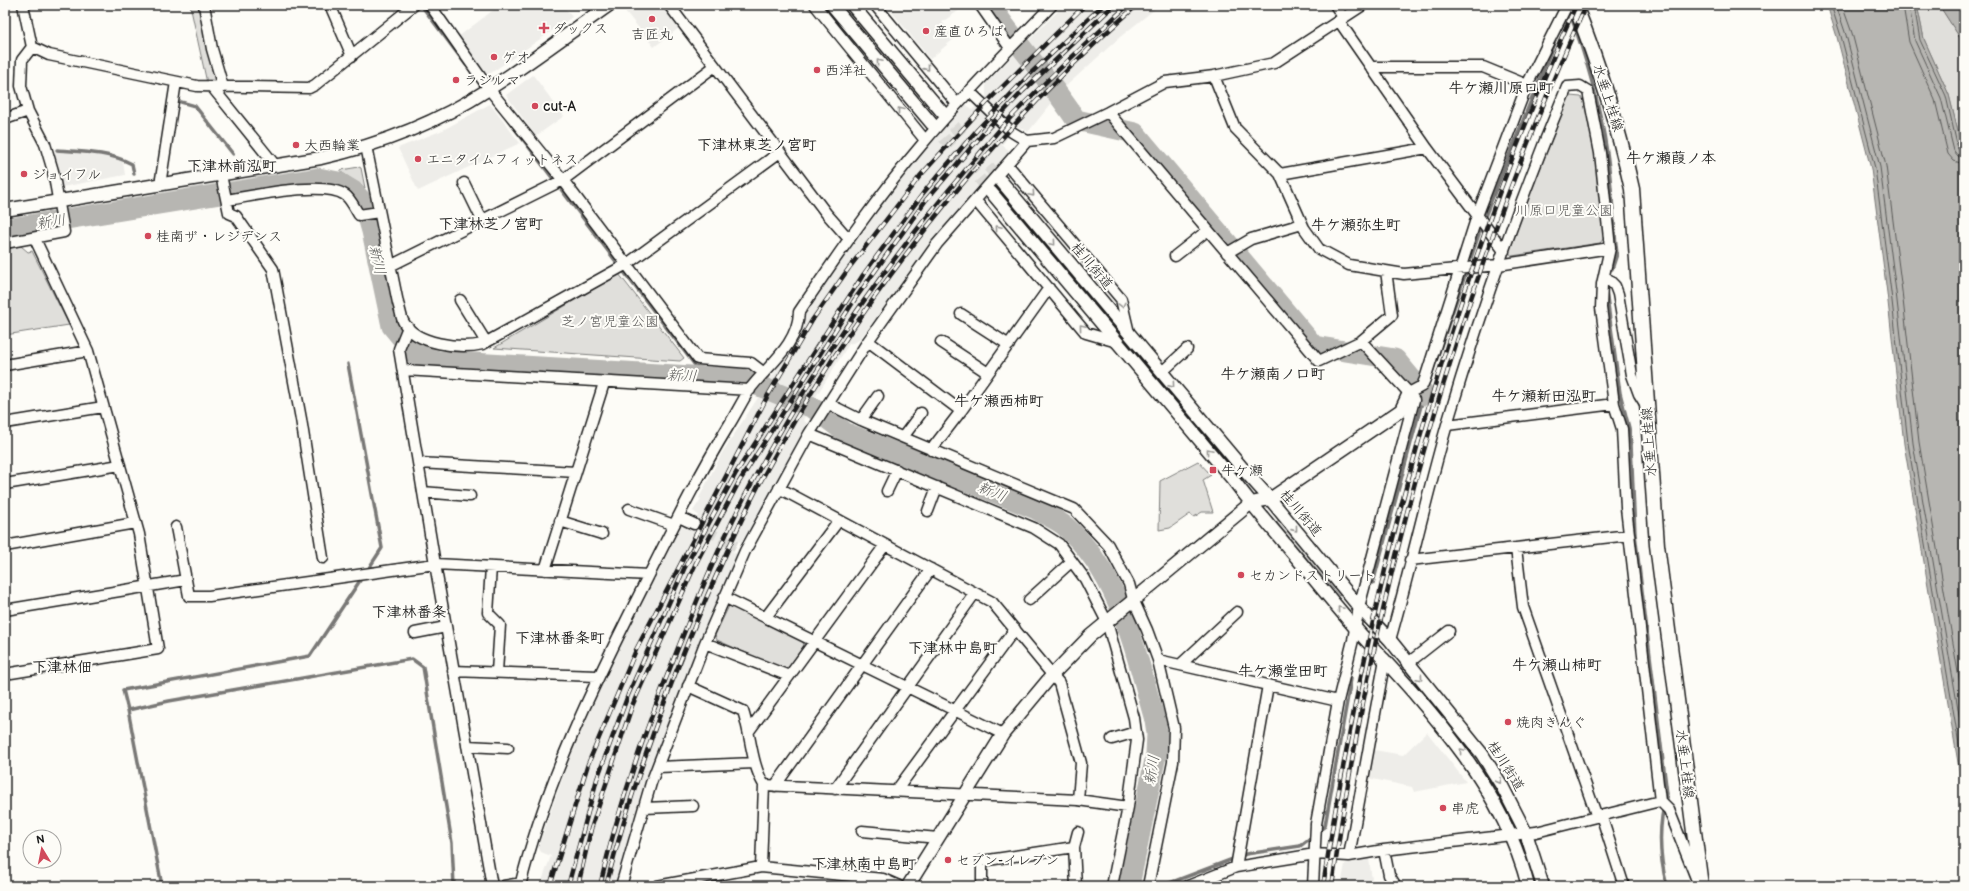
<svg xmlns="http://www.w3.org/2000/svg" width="1969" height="891" font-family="'Balsamiq Sans','Klee One',sans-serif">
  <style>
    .built { fill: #eeede9 }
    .green { fill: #e0dfdb; stroke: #7e7e7c }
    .water { fill: #b7b6b2; stroke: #797876 }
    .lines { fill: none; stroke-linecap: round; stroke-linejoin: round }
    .shore { stroke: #5a5a58; stroke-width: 1 }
    .stream { stroke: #797876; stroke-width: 3.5 }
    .river { stroke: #b7b6b2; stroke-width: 21 }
    .minor-tunnel { stroke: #dbdad6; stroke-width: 10; stroke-dasharray: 10 5; stroke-linecap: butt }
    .tertiary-tunnel { stroke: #dbdad6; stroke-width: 12; stroke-dasharray: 12 6; stroke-linecap: butt }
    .minor-casing { stroke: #1c1c1c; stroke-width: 13 }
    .tertiary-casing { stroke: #1c1c1c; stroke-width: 15 }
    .secondary-casing { stroke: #1c1c1c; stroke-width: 17 }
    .minor { stroke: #fdfcf7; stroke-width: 10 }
    .tertiary { stroke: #fdfcf7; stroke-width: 12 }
    .secondary { stroke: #fdfcf7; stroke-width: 14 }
    .rail-casing { stroke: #1c1c1c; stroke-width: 4.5 }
    .rail { stroke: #fdfcf7; stroke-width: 3; stroke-dasharray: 9; stroke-linecap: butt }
    .oneway { stroke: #989794 }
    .poi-dot { fill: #d1495b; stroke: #fdfcf7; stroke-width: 1.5 }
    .labels { text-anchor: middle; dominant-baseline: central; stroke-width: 4; stroke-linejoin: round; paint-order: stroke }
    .poi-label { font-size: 14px; fill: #1c1c1c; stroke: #fdfcf7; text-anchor: start }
    .street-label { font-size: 14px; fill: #1c1c1c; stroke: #fdfcf7 }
    .park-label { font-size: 14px; fill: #575655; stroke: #fdfcf7 }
    .neighbourhood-label { font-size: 15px; font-weight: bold; fill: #1c1c1c; stroke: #fdfcf7 }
    .water-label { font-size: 15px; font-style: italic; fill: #5a5a58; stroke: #fdfcf7 }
  </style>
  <rect width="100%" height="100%" fill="#fdfcf7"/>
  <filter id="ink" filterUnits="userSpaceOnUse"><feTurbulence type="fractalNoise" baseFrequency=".025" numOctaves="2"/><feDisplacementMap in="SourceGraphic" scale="8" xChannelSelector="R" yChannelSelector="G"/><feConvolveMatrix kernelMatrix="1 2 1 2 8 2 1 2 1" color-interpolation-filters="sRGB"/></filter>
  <g filter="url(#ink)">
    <path class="built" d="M500 5H563L572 17 488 75 458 37Z
      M633 5H661L679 28 654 47 625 11Z
      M886 5H967L942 22 955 38 930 59Z
      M1064 5H1160L1120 37 1064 88 1028 132 1017 126 1002 145 1010 151 923 253 886 306 858 341 849 344 815 398 803 420 808 424 762 507 744 544 738 541 733 552 739 555 712 610 686 676 640 801 614 886H540L551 856 541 852 538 847 577 737 604 676 680 526 692 529 698 515 693 511 701 499 699 498 722 453 802 330 803 316 859 234 929 143 966 104 972 110 986 96V83Z
      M533 75 564 116 536 136 506 95Z
      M490 104 520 143 418 191 398 148 443 130Z
      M52 152H81L119 159 123 162 125 175 62 187Z
      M1427 732 1466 782 1414 792 1412 787 1368 778 1374 750 1403 755Z
      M1369 859 1373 886H1341L1345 864Z"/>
    <path class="green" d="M190 5H198L215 82 207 83Z
      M1917 5H1939L1964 44V156L1949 95 1924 39Z
      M1570 96 1581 97 1584 101 1597 162 1604 238 1600 243 1512 256 1508 251 1567 100Z
      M359 167 361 168 365 188 341 172V170Z
      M21 246 28 252 32 251 69 325 5 335V249Z
      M619 274 684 358 680 361 494 348Z
      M1198 461 1211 475 1203 480 1213 512H1202L1194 517 1190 514 1170 528 1159 530 1160 481Z
      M1279 520 1341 594 1339 596 1276 522Z
      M734 605 802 640 804 645 789 667 782 669 717 640 715 635 729 606Z
      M1401 665C1443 715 1484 763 1513 822L1510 824 1460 741 1399 667Z
      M1522 843 1536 886H1534L1520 845Z"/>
    <path class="water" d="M1827 5H1917L1924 39 1949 95 1964 156V798L1904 444 1887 293 1871 169 1837 37Z
      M1939 5H1964V44Z"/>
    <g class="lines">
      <path class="shore" d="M1831 5 1841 36 1875 168 1891 292 1908 443 1964 774
        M1836 5 1846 35 1880 167 1896 292 1913 443 1964 744
        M1842 5 1852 33 1886 166 1902 291 1919 442 1964 708
        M1903 5 1909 42 1935 100 1948 154 1954 161 1964 164
        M1909 5 1915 41 1941 98 1954 151 1958 156 1964 158
        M1914 5 1920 40 1946 96 1958 149 1964 153"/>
      <path class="stream" d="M421 5 466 65
        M1568 8C1585 54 1600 104 1607 153 1612 186 1613 220 1617 254L1612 269
        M181 102 195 106 233 154
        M509 121 704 377
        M57 150C83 152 109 152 132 164L134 174
        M1606 291 1620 393 1629 428 1631 444 1635 534 1667 794C1658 824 1659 856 1667 886
        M348 364 382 548 367 571
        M1373 583 1422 402 1485 216 1554 43
        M128 710 123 690 310 656 363 576
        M1317 832 1325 826 1351 679
        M1130 883 1141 886
        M162 886 128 710 169 701 412 659 423 667 452 843 454 886
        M1162 886 1246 854 1300 846 1313 836"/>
      <path class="river" d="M990 5C1017 45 1050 80 1076 120L1135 133 1314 346 1395 359 1425 395
        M5 229 318 178 338 182 353 191 364 203 372 231 392 326 415 354 438 361 742 379 813 408 846 433 1036 509C1045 515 1056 519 1065 526 1121 575 1135 652 1155 720L1157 733 1156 755 1129 886"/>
      <path class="minor-tunnel" d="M694 524 736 546"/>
      <path class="tertiary-tunnel" d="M942 112 1001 181
        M932 124 991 192"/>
      <defs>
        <path id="minor" d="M23 5 32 47
          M204 5 212 49 223 87
          M330 5 352 56
          M430 5 489 89 563 180 698 359 751 363 764 373
          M669 5 826 213 848 238
          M815 5 925 140
          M875 5 957 104
          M980 5 1010 48
          M1335 5 1343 17
          M1339 21 1427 148 1504 251
          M32 47 49 55 197 86 309 88 315 85 414 5
          M1372 67H1483L1527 85
          M1214 76 1235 128 1280 174 1304 228 1319 249 1349 265 1404 274 1498 265 1610 248
          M212 87 275 165
          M969 91 1012 132 1027 141 1054 138 1108 112 1165 82 1214 76 1274 63 1363 5
          M1108 112 1319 361 1361 341 1392 315 1386 271
          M5 119 28 111
          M366 146 398 303C400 309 401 316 403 321 415 345 461 349 483 344L627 264 780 152
          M1007 164 1121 299 1129 333
          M1280 174 1427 148
          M221 175 229 213 236 216 273 269 301 419 323 558
          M464 183 482 220
          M160 185 176 82
          M227 200C253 196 324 180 345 195 351 199 355 209 359 215L379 212
          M976 201 1086 333 1117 342
          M5 243 64 232 53 171 45 144 28 111 21 86 22 60 32 47
          M1227 253 1251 239 1302 224
          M1175 256 1208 230
          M390 266 563 180 715 66
          M1604 275 1615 286 1618 294 1632 375 1639 394 1647 407
          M460 300 486 342
          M961 314 1009 345
          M408 327 399 349 435 564 492 886
          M868 341 961 411
          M1361 341 1409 393
          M941 342 988 373
          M5 365 88 351
          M404 370 750 390
          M1162 372 1187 349
          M829 404 861 420 1074 509 1108 545 1129 584 1133 599 1147 630 1158 660 1174 728 1173 762 1148 886
          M861 420 878 396
          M5 423 103 407
          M1447 425 1614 404
          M809 434 1034 528 1059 544 1085 579 1107 622 1134 718 1137 740 1128 807 1112 886
          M903 437 921 413
          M931 450 961 411 1049 288
          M419 463 576 472
          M5 484 120 465
          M779 488 992 602 1059 683 1081 763 1078 800
          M887 491 897 470
          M423 492 470 496
          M629 509 674 525
          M928 511 937 487
          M679 517 694 524
          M560 521 602 534
          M176 527 186 580
          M5 546 135 523
          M1516 548 1523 607 1597 817
          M1410 560 1629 535
          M491 567 488 613 500 625 497 672
          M545 570 604 383
          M724 597 1003 734
          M1029 600 1072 561
          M5 610 186 580 189 596H209L435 564 649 575
          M766 617 839 520
          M415 633 446 627
          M1390 640C1411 567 1427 493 1448 421 1482 307 1521 196 1567 87L1580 86 1588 91 1600 153 1610 248 1602 284 1601 308 1614 404 1622 429 1626 508 1660 801
          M705 643 789 676
          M1158 660 1338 701
          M1407 664 1449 631
          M1180 665 1237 612
          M453 671 597 676
          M5 674 158 649 139 534 88 351 35 239
          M688 686 743 711C751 735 751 763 764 785L761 867
          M749 731 885 545
          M1112 739 1136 732
          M467 746 508 748
          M658 767 755 763
          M764 785 1078 800 1128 807
          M775 786 931 569
          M835 789 975 593
          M896 791 1015 629
          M644 808 693 806
          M1601 815 1624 886
          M862 831 938 838
          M1074 847 1078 832
          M1384 850 1389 875 1396 886
          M1349 856 1385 659
          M1236 867 1268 685
          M504 886 521 883
          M520 886C546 782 593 686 641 591 669 535 696 479 729 425 736 414 742 401 750 389 768 365 798 345 799 312 838 254 878 196 924 142 964 94 1009 50 1052 5
          M621 886 651 783 705 643 745 551 809 434 868 341 937 244 1027 141
          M657 886 761 867 883 879 899 886
          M982 886V861L1074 847 1076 886
          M1188 886 1236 867 1315 854 1349 856 1384 850 1536 832 1660 801 1669 810 1696 878
          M1313 886 1316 824 1338 701 1353 640 1359 607 1414 400 1409 393 1422 386 1425 379 1477 216 1527 85 1567 5"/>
        <path id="tertiary" d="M832 5 932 124
          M852 5 942 112
          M1001 181 1244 470 1270 499 1359 607 1390 640 1482 754 1502 786 1526 833 1543 886
          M991 192 1234 481C1258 513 1285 543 1310 574 1328 596 1346 618 1365 639 1432 712 1503 788 1528 886
          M5 210 321 158C379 145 438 122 489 89 530 63 569 33 609 5
          M908 886 1003 734 1053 674 1090 636 1251 503 1270 499 1401 410 1409 393"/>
        <path id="secondary" d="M1575 5C1599 65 1618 126 1632 189L1657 545 1701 886"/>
      </defs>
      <use href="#minor" class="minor-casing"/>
      <use href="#tertiary" class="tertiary-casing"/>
      <use href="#secondary" class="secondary-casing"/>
      <use href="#minor" class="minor"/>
      <use href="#tertiary" class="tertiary"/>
      <use href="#secondary" class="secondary"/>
      <defs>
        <path id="rail" d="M550 886 588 764 636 650 767 397 813 319 849 268 920 176 990 99 1085 5
          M568 886 597 779 628 695 684 569 736 473 863 275 924 192 977 130 1029 75 1103 5
          M578 886 591 829 632 706 696 563 739 482 855 299 926 200 988 128 1023 91 1114 5
          M600 886C616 816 639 748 665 681 692 612 720 541 756 475 813 369 885 265 963 173 979 155 994 135 1011 117 1048 78 1088 42 1128 5
          M606 886C632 786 667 689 708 594 726 554 743 514 764 475 859 299 987 137 1137 5
          M1323 886C1369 585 1451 283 1576 5
          M1332 886C1374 584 1461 283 1586 5"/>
      </defs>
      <use href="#rail" class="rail-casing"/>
      <use href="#rail" class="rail"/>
    </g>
    <defs><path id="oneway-chevron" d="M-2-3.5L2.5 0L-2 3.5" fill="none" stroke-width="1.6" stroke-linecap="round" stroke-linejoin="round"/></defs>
    <g class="oneway">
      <use href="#oneway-chevron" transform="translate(879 62) rotate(-130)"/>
      <use href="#oneway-chevron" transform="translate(927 68) rotate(51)"/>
      <use href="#oneway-chevron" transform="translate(900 110) rotate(-129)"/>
      <use href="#oneway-chevron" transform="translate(1032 194) rotate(49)"/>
      <use href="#oneway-chevron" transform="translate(998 228) rotate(-130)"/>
      <use href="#oneway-chevron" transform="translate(1053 243) rotate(50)"/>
      <use href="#oneway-chevron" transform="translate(1122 305) rotate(76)"/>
      <use href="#oneway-chevron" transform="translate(1082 327) rotate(-130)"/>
      <use href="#oneway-chevron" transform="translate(1172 385) rotate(50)"/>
      <use href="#oneway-chevron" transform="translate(1209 451) rotate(-130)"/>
      <use href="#oneway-chevron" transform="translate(1295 529) rotate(51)"/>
      <use href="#oneway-chevron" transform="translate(1340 609) rotate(-130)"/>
      <use href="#oneway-chevron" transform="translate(1420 678) rotate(49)"/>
      <use href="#oneway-chevron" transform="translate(1462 751) rotate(-130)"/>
      <use href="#oneway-chevron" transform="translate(1499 781) rotate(60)"/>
    </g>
  </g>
  <g class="poi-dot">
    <circle cx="652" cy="19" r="4"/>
    <path d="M542 22h4v4h4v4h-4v4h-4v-4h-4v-4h4z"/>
    <circle cx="926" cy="31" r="4"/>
    <circle cx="494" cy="57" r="4"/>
    <circle cx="817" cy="70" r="4"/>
    <circle cx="456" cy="80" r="4"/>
    <circle cx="535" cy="106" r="4"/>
    <circle cx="296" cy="145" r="4"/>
    <circle cx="418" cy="159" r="4"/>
    <circle cx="24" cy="174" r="4"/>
    <circle cx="148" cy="236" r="4"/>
    <rect x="1209" y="466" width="8" height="8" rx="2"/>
    <circle cx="1241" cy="575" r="4"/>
    <circle cx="1508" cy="722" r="4"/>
    <circle cx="1443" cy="808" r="4"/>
    <circle cx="948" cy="860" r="4"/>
  </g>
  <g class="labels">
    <g class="poi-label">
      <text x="552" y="28">ダックス</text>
      <text x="934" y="31">産直ひろば</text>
      <text x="652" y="34" text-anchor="middle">吉匠丸</text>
      <text x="502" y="57">ゲオ</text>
      <text x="825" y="70">西洋社</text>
      <text x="464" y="80">ラジルマ</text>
      <text x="543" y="106">cut-A</text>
      <text x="304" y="145">大西輪業</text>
      <text x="426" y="159">エニタイムフィットネス</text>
      <text x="32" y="174">ジョイフル</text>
      <text x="156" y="236">桂南ザ・レジデンス</text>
      <text x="1221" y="470">牛ケ瀬</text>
      <text x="1249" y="575">セカンドストリート</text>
      <text x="1516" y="722">焼肉きんぐ</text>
      <text x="1451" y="808">串虎</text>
      <text x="956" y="860">セブン-イレブン</text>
    </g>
    <g class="street-label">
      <text transform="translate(1608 98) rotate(72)">水垂上桂線</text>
      <text transform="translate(1092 266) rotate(50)">桂川街道</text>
      <text transform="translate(1649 442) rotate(-94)">水垂上桂線</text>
      <text transform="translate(1301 513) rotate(50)">桂川街道</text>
      <text transform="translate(1685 764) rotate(83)">水垂上桂線</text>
      <text transform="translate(1506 766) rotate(58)">桂川街道</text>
    </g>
    <g class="park-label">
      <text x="1564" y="210">川原口児童公園</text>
      <text x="610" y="321">芝ノ宮児童公園</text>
    </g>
    <g class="neighbourhood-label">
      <text x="1501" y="88">牛ケ瀬川原口町</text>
      <text x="757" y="145">下津林東芝ノ宮町</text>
      <text x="1671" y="158">牛ケ瀬葭ノ本</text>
      <text x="232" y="166">下津林前泓町</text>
      <text x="491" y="224">下津林芝ノ宮町</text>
      <text x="1356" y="225">牛ケ瀬弥生町</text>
      <text x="1273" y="374">牛ケ瀬南ノ口町</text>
      <text x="1544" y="396">牛ケ瀬新田泓町</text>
      <text x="999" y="401">牛ケ瀬西柿町</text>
      <text x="409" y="612">下津林番条</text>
      <text x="560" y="638">下津林番条町</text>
      <text x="953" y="648">下津林中島町</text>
      <text x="1557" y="665">牛ケ瀬山柿町</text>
      <text x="62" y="667">下津林佃</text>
      <text x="1283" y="671">牛ケ瀬堂田町</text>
      <text x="864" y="864">下津林南中島町</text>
    </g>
    <g class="water-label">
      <text transform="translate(51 222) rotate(-9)">新川</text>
      <text transform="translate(377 260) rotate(77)">新川</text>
      <text transform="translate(682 376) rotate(3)">新川</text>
      <text transform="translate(992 492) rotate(22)">新川</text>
      <text transform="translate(1152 770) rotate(-81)">新川</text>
    </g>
  </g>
  <rect width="1969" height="891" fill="none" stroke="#fdfcf7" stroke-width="20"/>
  <rect x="10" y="10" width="1949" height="871" fill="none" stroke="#1c1c1c" stroke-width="1.5" filter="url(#ink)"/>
  <g transform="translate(42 849) rotate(350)"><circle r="19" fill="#fdfcf7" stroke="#a3a29f"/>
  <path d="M0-3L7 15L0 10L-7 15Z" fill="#d1495b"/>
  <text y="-6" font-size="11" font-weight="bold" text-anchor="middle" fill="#1c1c1c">N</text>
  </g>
</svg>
